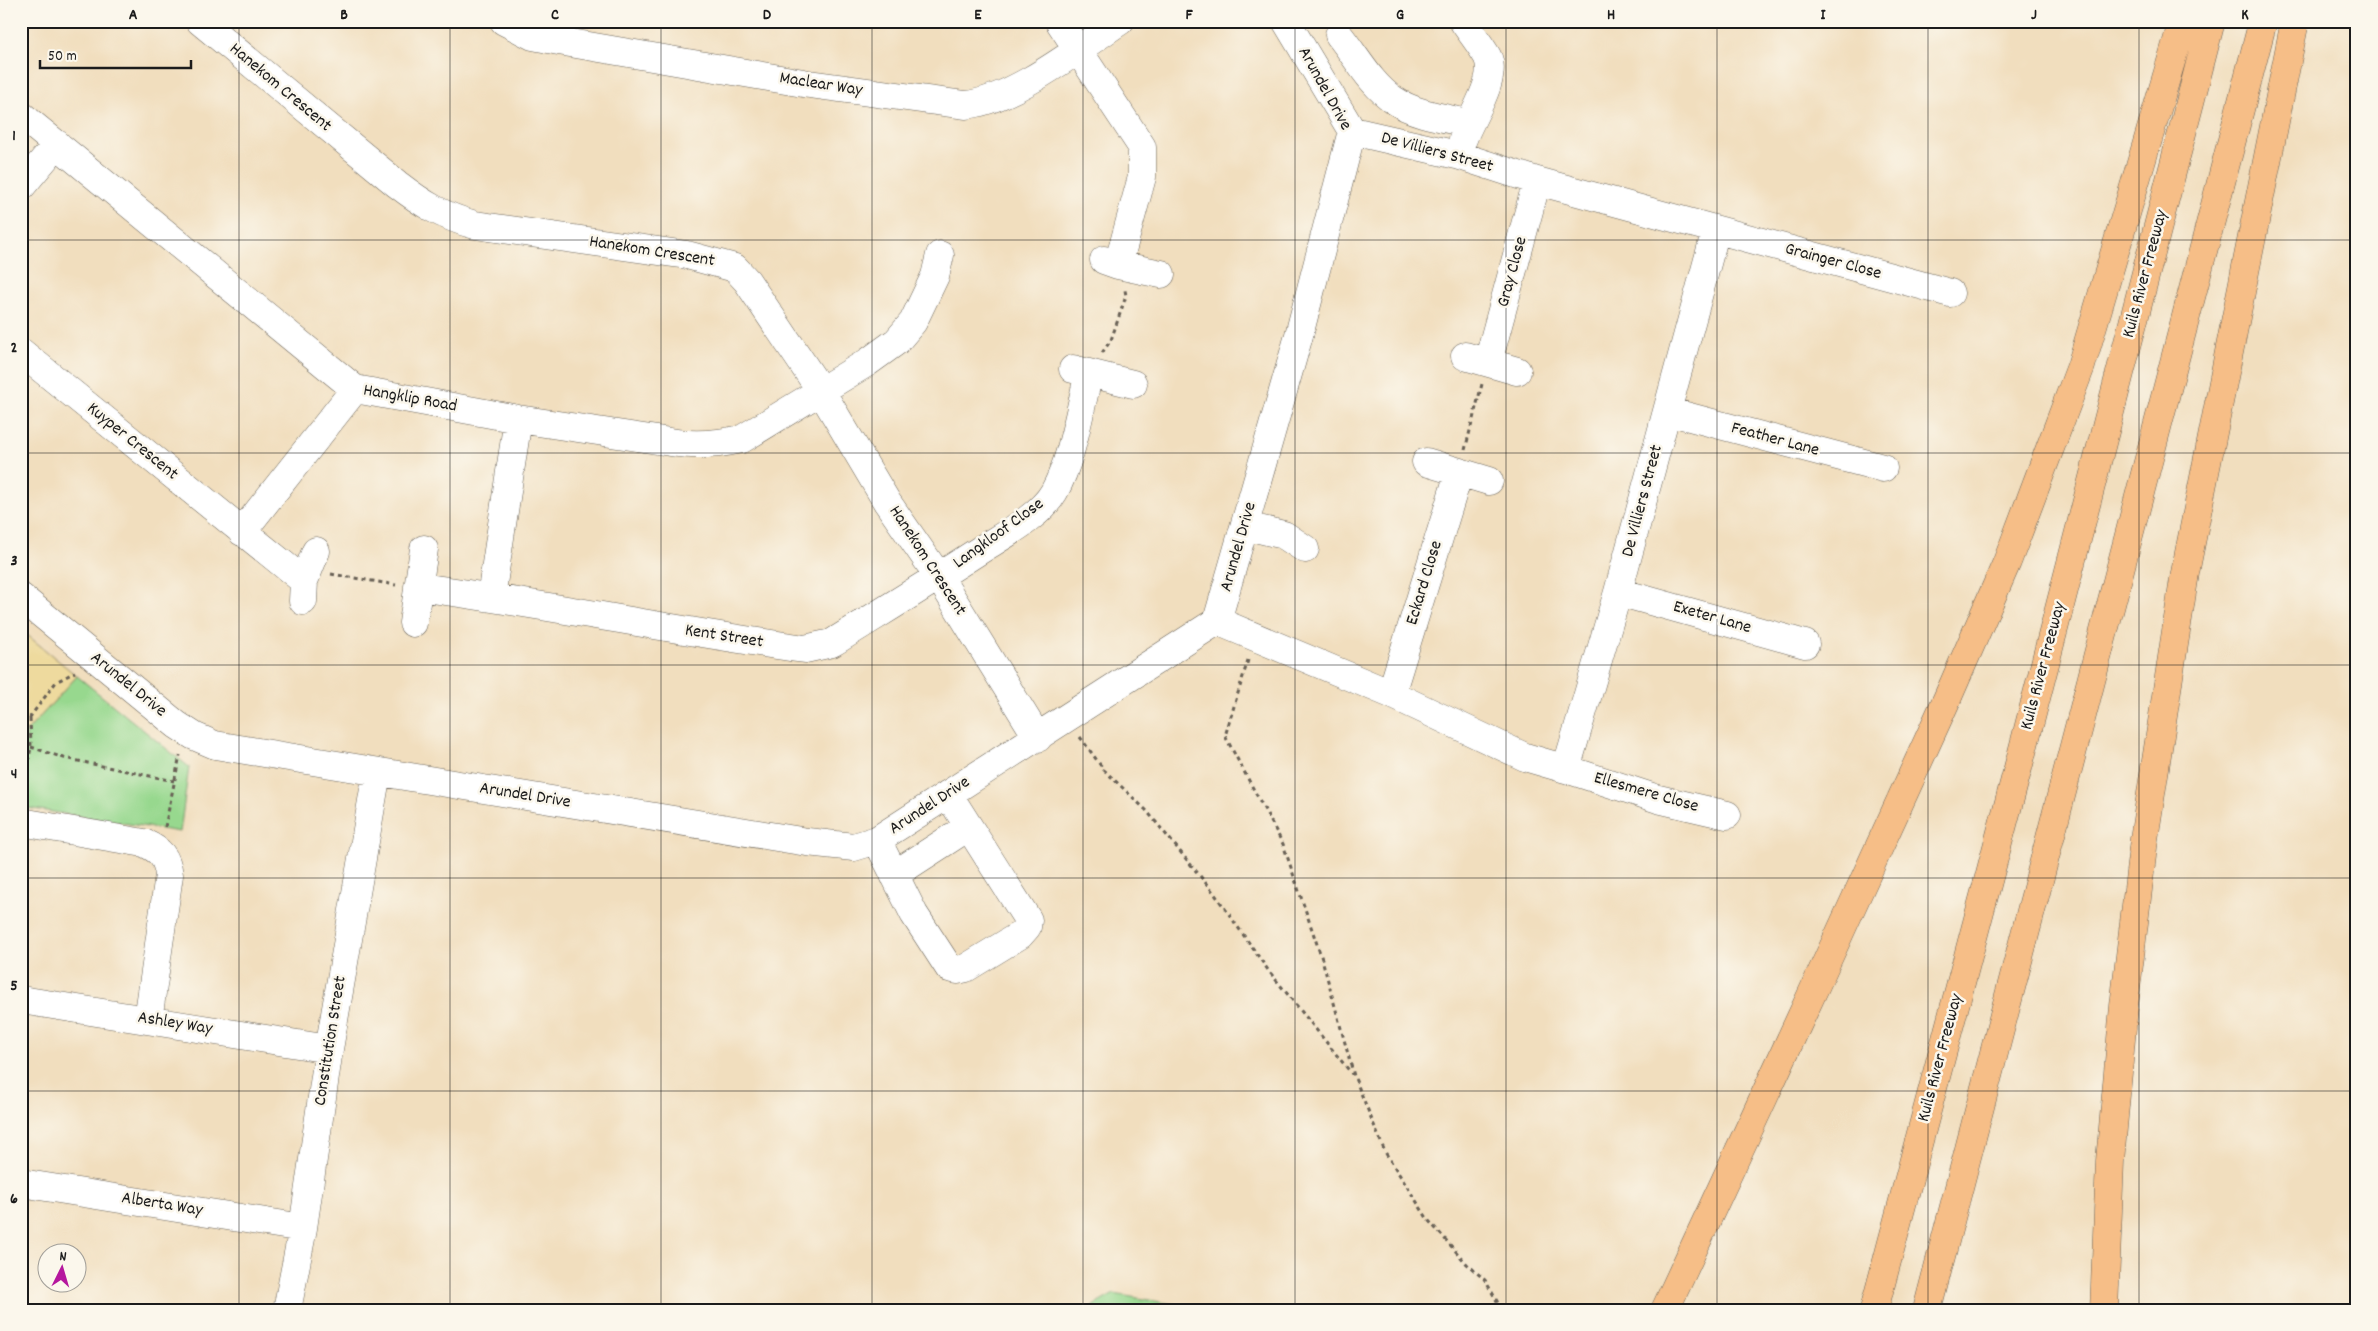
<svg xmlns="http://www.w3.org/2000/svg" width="2378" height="1331" font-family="Dekko,sans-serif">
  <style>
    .green { fill: #97d88e; stroke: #5a7a55 }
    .sand { fill: #eeda9e; stroke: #857b5d }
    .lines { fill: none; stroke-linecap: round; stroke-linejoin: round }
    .minor-casing { stroke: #676055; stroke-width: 29 }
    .highway-casing { stroke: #676055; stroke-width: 29 }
    .path { stroke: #676055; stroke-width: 3; stroke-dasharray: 4 4; stroke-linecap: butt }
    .minor { stroke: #fff; stroke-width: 28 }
    .highway { stroke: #f6be87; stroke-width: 28 }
    .grid { fill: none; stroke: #1c1c1c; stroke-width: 1; stroke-opacity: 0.55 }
    .labels { text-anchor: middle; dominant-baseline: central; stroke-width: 5; stroke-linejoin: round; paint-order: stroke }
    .street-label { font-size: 18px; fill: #1c1c1c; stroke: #fbf7ec }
    .neatline { fill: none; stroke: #1c1c1c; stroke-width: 2 }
    .grid-label { font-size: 16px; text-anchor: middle; font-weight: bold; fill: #1c1c1c }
  </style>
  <rect width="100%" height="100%" fill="#fbf7ec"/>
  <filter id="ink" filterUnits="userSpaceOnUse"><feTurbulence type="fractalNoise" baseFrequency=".02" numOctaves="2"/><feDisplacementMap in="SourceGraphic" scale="10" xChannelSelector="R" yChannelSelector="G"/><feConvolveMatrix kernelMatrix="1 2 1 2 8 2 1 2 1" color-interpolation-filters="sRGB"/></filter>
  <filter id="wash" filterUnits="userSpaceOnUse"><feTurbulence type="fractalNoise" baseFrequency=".0096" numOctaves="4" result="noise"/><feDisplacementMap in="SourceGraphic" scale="20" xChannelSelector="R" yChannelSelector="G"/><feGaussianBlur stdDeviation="1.12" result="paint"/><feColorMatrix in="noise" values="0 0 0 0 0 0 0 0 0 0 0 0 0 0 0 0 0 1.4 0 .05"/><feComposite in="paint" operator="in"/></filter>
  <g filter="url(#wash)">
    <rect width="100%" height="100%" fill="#f1debe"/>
    <path class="green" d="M77 676 189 767 180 832 21 807V767L27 731Z
      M1114 1294 1202 1309 1209 1310H1091L1093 1306Z"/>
    <path class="sand" d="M21 630 77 676 27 731 21 730Z"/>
  </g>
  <g filter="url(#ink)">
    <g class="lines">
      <defs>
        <path id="minor" d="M200 21 397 184C423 204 442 216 475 225L687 255 735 268 747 281 821 391 887 502 939 577 1038 738
          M504 21 533 36 559 41 809 84 965 105C1012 101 1079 48 1120 21
          M1059 21 1142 147V177L1118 265
          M1339 35C1356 56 1371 85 1394 100 1414 114 1445 118 1468 123
          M21 115 355 389 518 419 677 443C700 446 719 444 742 439L868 362 897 341 913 322 935 276 940 255
          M1352 131 1457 155 1537 181 1950 293
          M1463 139C1470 118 1499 78 1487 56 1480 44 1471 33 1463 21
          M21 187 57 144
          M1104 260 1118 265 1161 274
          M21 352 304 581
          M1465 356 1517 371
          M1488 362 1537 181
          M1073 369 1133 384
          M1667 411 1883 468
          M1426 462 1489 481
          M1246 526 1284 535 1305 549
          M242 532 355 389
          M418 587C547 604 675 631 805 649L832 643C880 613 929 583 977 552 1000 537 1040 517 1054 492 1072 460 1080 409 1089 373
          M1618 592 1805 644
          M21 597 177 725 194 736 215 745 807 842 854 847 877 840 1217 621 1298 339 1352 131 1286 21
          M491 597 518 419
          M303 601 304 581 316 551
          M1217 621 1391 694 1525 757 1566 769 1618 592 1716 230
          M413 623 424 549
          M1391 694 1459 473
          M1566 769 1658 799 1727 815
          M21 822 144 843C160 850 167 857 169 875L148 1020
          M877 840 914 914 949 968 957 970 966 968 1020 935 1027 927 1028 920 948 794
          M894 875 968 827
          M21 1000 329 1049
          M21 1183 303 1228
          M287 1310 303 1228 329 1049 377 772"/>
        <path id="highway" d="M1665 1310 1815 987 1947 699 2007 562 2081 366 2183 21
          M1874 1310 2018 768 2211 21
          M1927 1310 2263 21
          M2104 1310 2110 1161 2124 1006 2144 839 2185 573 2295 21"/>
      </defs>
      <use href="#minor" class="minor-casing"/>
      <use href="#highway" class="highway-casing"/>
      <path class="path" d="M1102 353 1111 340 1126 296 1125 290
        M1465 450 1482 384
        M331 574 396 585
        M1248 660 1225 736 1283 844 1322 959 1354 1076 1385 1152 1429 1221 1467 1264 1485 1280 1502 1310
        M21 716 30 717 56 682 75 672
        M1080 737 1104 770 1146 810 1214 893 1268 970 1352 1074
        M31 747 64 758 174 781
        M21 801 31 747 30 717
        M165 827 180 755"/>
      <use href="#minor" class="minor"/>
      <use href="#highway" class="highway"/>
    </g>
  </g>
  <path class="grid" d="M239 21V1310M450 21V1310M661 21V1310M872 21V1310M1083 21V1310M1295 21V1310M1506 21V1310M1717 21V1310M1928 21V1310M2139 21V1310M21 240H2357M21 453H2357M21 665H2357M21 878H2357M21 1091H2357"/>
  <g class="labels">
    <g class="street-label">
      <text transform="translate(821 85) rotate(9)">Maclear Way</text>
      <text transform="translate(280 88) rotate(40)">Hanekom Crescent</text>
      <text transform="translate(1324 89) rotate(61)">Arundel Drive</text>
      <text transform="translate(1437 153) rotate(15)">De Villiers Street</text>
      <text transform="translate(652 252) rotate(9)">Hanekom Crescent</text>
      <text transform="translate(1833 262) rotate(15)">Grainger Close</text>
      <text transform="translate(1513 272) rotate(-75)">Gray Close</text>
      <text transform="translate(2146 274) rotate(-75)">Kuils River Freeway</text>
      <text transform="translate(410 399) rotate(10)">Hangklip Road</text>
      <text transform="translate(1775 440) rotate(15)">Feather Lane</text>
      <text transform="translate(132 442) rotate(39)">Kuyper Crescent</text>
      <text transform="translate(1643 501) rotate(-75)">De Villiers Street</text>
      <text transform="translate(999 534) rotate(-36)">Langkloof Close</text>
      <text transform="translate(1239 547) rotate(-74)">Arundel Drive</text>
      <text transform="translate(927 561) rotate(57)">Hanekom Crescent</text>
      <text transform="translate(1425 583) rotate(-73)">Eckard Close</text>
      <text transform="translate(1712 618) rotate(16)">Exeter Lane</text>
      <text transform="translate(724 637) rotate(9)">Kent Street</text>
      <text transform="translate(2044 666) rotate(-75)">Kuils River Freeway</text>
      <text transform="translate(128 685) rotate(39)">Arundel Drive</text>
      <text transform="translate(1646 793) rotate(16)">Ellesmere Close</text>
      <text transform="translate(525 796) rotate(9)">Arundel Drive</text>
      <text transform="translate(930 806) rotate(-33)">Arundel Drive</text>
      <text transform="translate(175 1024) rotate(9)">Ashley Way</text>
      <text transform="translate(331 1041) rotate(-81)">Constitution Street</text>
      <text transform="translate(1941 1058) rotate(-75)">Kuils River Freeway</text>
      <text transform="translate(162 1205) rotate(9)">Alberta Way</text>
    </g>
  </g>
  <rect width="2378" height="1331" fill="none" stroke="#fbf7ec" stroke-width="55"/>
  <g transform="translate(62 1268) rotate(5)"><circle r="24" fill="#fbf7ec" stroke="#a29f99"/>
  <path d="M0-4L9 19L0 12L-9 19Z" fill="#b5179e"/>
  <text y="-8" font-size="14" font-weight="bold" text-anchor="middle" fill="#1c1c1c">N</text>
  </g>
  <path d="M40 60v8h151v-8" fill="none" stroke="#1c1c1c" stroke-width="2.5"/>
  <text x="48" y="60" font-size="15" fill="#1c1c1c" stroke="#fbf7ec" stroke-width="4" paint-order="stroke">50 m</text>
  <rect x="28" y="28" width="2322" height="1276" class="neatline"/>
  <g class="grid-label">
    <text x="133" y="19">A</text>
    <text x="344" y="19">B</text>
    <text x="555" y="19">C</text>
    <text x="767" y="19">D</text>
    <text x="978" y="19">E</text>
    <text x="1189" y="19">F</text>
    <text x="1400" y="19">G</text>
    <text x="1611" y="19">H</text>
    <text x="1823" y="19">I</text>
    <text x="2034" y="19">J</text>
    <text x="2245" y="19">K</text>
    <text x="14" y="140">1</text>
    <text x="14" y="352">2</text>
    <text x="14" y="565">3</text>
    <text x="14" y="778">4</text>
    <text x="14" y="990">5</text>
    <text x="14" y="1203">6</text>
  </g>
</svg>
